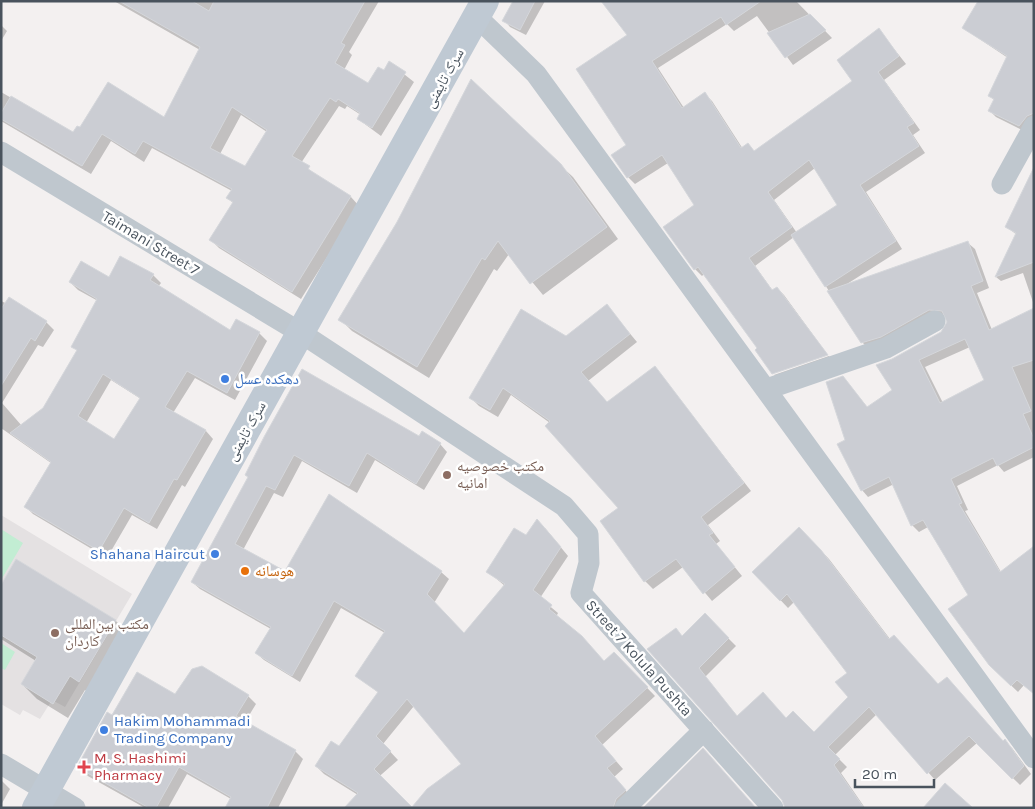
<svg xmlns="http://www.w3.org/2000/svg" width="1035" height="809" font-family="Karla,'Noto Naskh Arabic',sans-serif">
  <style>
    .education { fill: #e4e1e2 }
    .green { fill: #c2edd3 }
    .shadow { fill: #0003; fill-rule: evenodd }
    .building { fill: #cbcdd3; stroke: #d5d7db; fill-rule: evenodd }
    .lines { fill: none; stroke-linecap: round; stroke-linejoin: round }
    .street { stroke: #bfc7ce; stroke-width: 21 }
    .secondary { stroke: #bfc9d3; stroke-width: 28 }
    .shop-dot { fill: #3f7fe0; stroke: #fff; stroke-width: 2 }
    .education-dot { fill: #8d6e63; stroke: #fff; stroke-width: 2 }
    .food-dot { fill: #e8710a; stroke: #fff; stroke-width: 2 }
    .health-dot { fill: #e0444e; stroke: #fff; stroke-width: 2 }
    .labels { text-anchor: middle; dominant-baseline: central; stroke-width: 5; stroke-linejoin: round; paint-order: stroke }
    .street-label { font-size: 15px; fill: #49535d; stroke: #fff }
    .shop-label { font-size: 15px; fill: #366cbe; stroke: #fff; text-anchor: start }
    .education-label { font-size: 15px; fill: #785e54; stroke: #fff; text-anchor: start }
    .food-label { font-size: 15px; fill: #c56008; stroke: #fff; text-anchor: start }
    .health-label { font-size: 15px; fill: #be3a42; stroke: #fff; text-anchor: start }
  </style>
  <rect width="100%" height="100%" fill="#f3f0f0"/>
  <path class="education" d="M1 515 132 594 65 707 52 700 40 719 23 710 20 715 1 704Z"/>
  <path class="green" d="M1 529 23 543 1 580Z
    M1 643 15 652 5 670 1 668Z"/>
  <path class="shadow" d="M114 1H379L349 52 352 55 344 70 368 85 385 72 390 63 414 82 381 136 358 119 361 115 347 106 345 109 339 106 301 163 317 176 351 197 359 206 301 299 219 248 211 240 234 204 228 198 232 191 152 148 144 162 111 141 91 174 1 121V92L74 134 80 129 164 119 200 50ZM241 115 267 132 246 167 220 154Z
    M514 1H545L526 35 510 27 504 20Z
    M631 1H796L832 38 793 65 757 16 734 31 727 24 658 68 684 108 705 94 712 101 743 149 748 144 755 152 854 81 879 30 906 64 884 80 920 130 913 135 925 153 866 192 902 249 847 284 968 243 975 249 989 288 977 293 992 330 1034 310V457L1004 472 998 465 957 486 968 510 965 511 1001 572 1024 685 1018 692 997 672 969 595 928 527 919 532 912 525 894 484 868 497 862 490 847 441 843 377 868 408 894 390 893 360 942 333 949 321 946 316H937L869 349 862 342 794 237 755 266 773 291 777 288 784 295 827 354 772 373 759 348 704 274 702 276 695 269 696 205 668 163 635 184 628 177ZM815 168 839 205 797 233 774 200ZM970 347 986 381 943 403 925 367Z
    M1034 1V121L1026 132 996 117 990 111 995 101 990 96 1008 58 963 28Z
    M1 25 7 31 1 41Z
    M560 165 573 177 618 239 543 295 509 254 497 271 494 269 429 378 352 331 340 319 398 223Z
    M1034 201V305L1023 273 1001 281 996 277 1017 235 1007 227Z
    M153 275 161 283 158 287 230 332 236 321 259 333 267 341 235 400 195 378 173 413 206 431 213 439 185 487 182 485 157 529 132 515 107 558 33 514 26 507 51 463 1 428V301L46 322 54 330 43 347 38 345 2 403 22 426 44 409 78 351 73 346 98 301 78 290 70 282ZM111 380 141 399 114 441 86 423Z
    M607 306 637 342 588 381 608 403 655 368 751 491 708 525 720 541 716 544 742 576 712 601 683 567 653 589 645 581 620 508 550 423 511 395 498 417 479 406 471 398 567 337Z
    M829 356 833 362 780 381 774 375Z
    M265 438H419L440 444 447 452 424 490 375 460 357 493 302 461 283 497 274 493 243 550 285 573 441 572 449 579 434 603 465 635 505 586 487 571 526 537 545 528 568 556 540 598 558 613 556 617 604 663 614 654 655 696 602 745 623 769 614 777 632 798 624 808H531L414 706 383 744 398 760 358 795 324 774 316 766 339 748 379 693 357 676 385 633 341 608 300 682 264 660 256 653 271 629 200 589 192 582 249 477Z
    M799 528 829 559 890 639 938 686 1012 748 1031 774 1020 785 977 743 935 780 877 714 835 755 847 767 841 773 865 808H786L783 799 649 649 675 629 683 637 705 615 736 646 705 677 738 717 786 720 814 734 850 697 849 673 794 602 788 608 754 572Z
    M17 561 116 621 131 636 95 696 85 690 68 718 37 699 22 684 36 661 1 639V587Z
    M202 667 248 696 256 704 245 722 295 751 303 759 278 808H226L231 799 187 774 168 808H145L86 775 78 767 112 716 175 696Z
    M1 780 10 789 1 805Z"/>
  <path class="building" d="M119 1H192L209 11 214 1H365L341 43 345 45 335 63 368 83 378 67 384 70 389 61 406 72 372 128 357 119 360 113 338 99 336 102 330 98 292 156 310 166 308 169 351 196 292 292 209 240 233 202 226 198 232 189 143 141 135 154 102 134 82 166 1 119V113L11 96 73 132 77 126 80 127 108 82 164 117 200 47ZM232 107 267 130 245 166 210 148Z
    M513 1H535L520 30 502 21Z
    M601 1H761L726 25 721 17 652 61 682 108 705 92 741 148 748 143 754 151 852 81 837 60 879 28 899 56 878 72 914 123 907 127 919 146 860 185 896 241 825 287 791 235 837 205 809 160 768 192 792 227 749 258 772 290 777 287 828 355 772 374 755 350 757 348 698 267 694 270 663 227 694 205 662 155 627 178 611 155 626 145 576 69 627 35Z
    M978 1H1034V113L1027 116 1019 126 988 111 994 99 988 96 1007 56 962 28Z
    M810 14 826 30 785 58 767 33Z
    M471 79 561 164 607 227 530 284 498 241 485 260 482 258 417 367 338 320 397 222Z
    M1034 167V262L995 277 1016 233 1005 227Z
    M968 241 983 281 971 286 989 330 1034 308V360L1012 367 1031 411 1023 414 1034 439V447L997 466 993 458 951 479 962 503 959 504 1000 572 1034 546V694L1017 680 1011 686 989 665 948 609 968 595 923 520 911 526 889 477 861 491 837 444 845 440 826 382 843 376 867 407 892 390 876 365 892 359 941 332 947 322 942 311 929 310 881 337 861 343 827 291ZM965 339 984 380 940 403 919 360Z
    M120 256 154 274 150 280 230 330 236 319 260 332 227 393 187 371 165 407 206 430 177 480 174 479 149 523 124 508 99 551 24 507 51 462 10 433 43 408 77 350 71 347 97 299 69 282 81 261 109 277ZM103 374 140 398 114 439 78 416Z
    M9 297 47 321 35 341 31 338 1 386V309Z
    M607 304 630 334 581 372 607 402 655 366 744 483 701 517 713 533 709 535 735 567 703 594 676 559 644 582 600 521 618 508 545 426 550 421 503 388 490 410 469 398 521 309 566 336Z
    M302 369 419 436 422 431 441 443 416 484 367 453 349 486 294 455 275 490 266 486 235 544 285 571 329 494 442 571 427 594 464 633 505 584 486 572 514 528 526 535 537 519 561 547 533 590 552 605 549 609 582 636 604 661 614 652 648 687 595 736 616 761 607 768 626 790 616 799 613 808H344L358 793 315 766 331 741 339 746 378 692 355 676 385 631 334 601 292 676 255 653 271 627 191 582 248 477 245 475 264 437ZM407 699 461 764 427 789 412 807 374 769 391 751 376 736Z
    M799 527 821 550 889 639 894 635 938 684 947 677 1003 741 1005 739 1024 766 1012 779 969 736 927 774 869 707 828 747 840 759 834 765 864 808H785L782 800 647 649 676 628 682 636 705 613 729 638 699 668 737 716 763 692 786 718 793 711 814 732 848 697 835 682 847 673 787 594 780 601 752 572Z
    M16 559 116 620 79 682 70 676 53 704 21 684 37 657 1 635V585Z
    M202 666 249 695 236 716 296 750 267 808H225L231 797 179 767 156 808H149L77 767 107 712 112 715 137 672 175 694 192 669Z
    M703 748 756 808H643Z
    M945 783 973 808H923Z"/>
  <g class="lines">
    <path class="street" d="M478 18 536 74 1034 758
      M1 152 301 333 564 506 588 534 589 563 581 593 773 808
      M1002 184 1034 126
      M767 389 886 348 935 321
      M1 764 75 808
      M625 808 704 730"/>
    <path class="secondary" d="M36 808 485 1"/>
  </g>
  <g class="shop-dot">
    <circle cx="225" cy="379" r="5"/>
    <circle cx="215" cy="554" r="5"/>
    <circle cx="104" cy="730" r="5"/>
  </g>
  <g class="education-dot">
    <circle cx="447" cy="475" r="5"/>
    <circle cx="55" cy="633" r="5"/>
  </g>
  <circle class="food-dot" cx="245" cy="571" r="5"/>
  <path class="health-dot" d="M81.5 759.5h5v5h5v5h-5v5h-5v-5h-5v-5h5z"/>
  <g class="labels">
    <g class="street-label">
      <text transform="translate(444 78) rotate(-61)">سرک تایمنی</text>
      <text transform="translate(151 243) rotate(31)">Taimani Street 7</text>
      <text transform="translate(246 431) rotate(-61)">سرک تایمنی</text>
      <text transform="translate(639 658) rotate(48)">Street 7 Kolula Pushta</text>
    </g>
    <g class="shop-label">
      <text x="235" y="379">دهکده عسل</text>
      <text x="205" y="554" text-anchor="end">Shahana Haircut</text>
      <text x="114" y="721">Hakim Mohammadi<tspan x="114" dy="17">Trading Company</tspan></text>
    </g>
    <g class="education-label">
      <text x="457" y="466">مکتب خصوصیه<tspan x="457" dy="17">امانیه</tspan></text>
      <text x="65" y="624">مکتب بین‌المللی<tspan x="65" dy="17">کاردان</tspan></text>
    </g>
    <g class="food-label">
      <text x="255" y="571">هوسانه</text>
    </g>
    <g class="health-label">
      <text x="94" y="758">M. S. Hashimi<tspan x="94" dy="17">Pharmacy</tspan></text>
    </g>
  </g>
  <rect width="1035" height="809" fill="none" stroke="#49535d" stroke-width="5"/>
  <path d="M855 779v8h79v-8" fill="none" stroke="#49535d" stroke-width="2.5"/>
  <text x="862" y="779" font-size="15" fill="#49535d" stroke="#ffffff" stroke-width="4" paint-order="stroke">20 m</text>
</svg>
